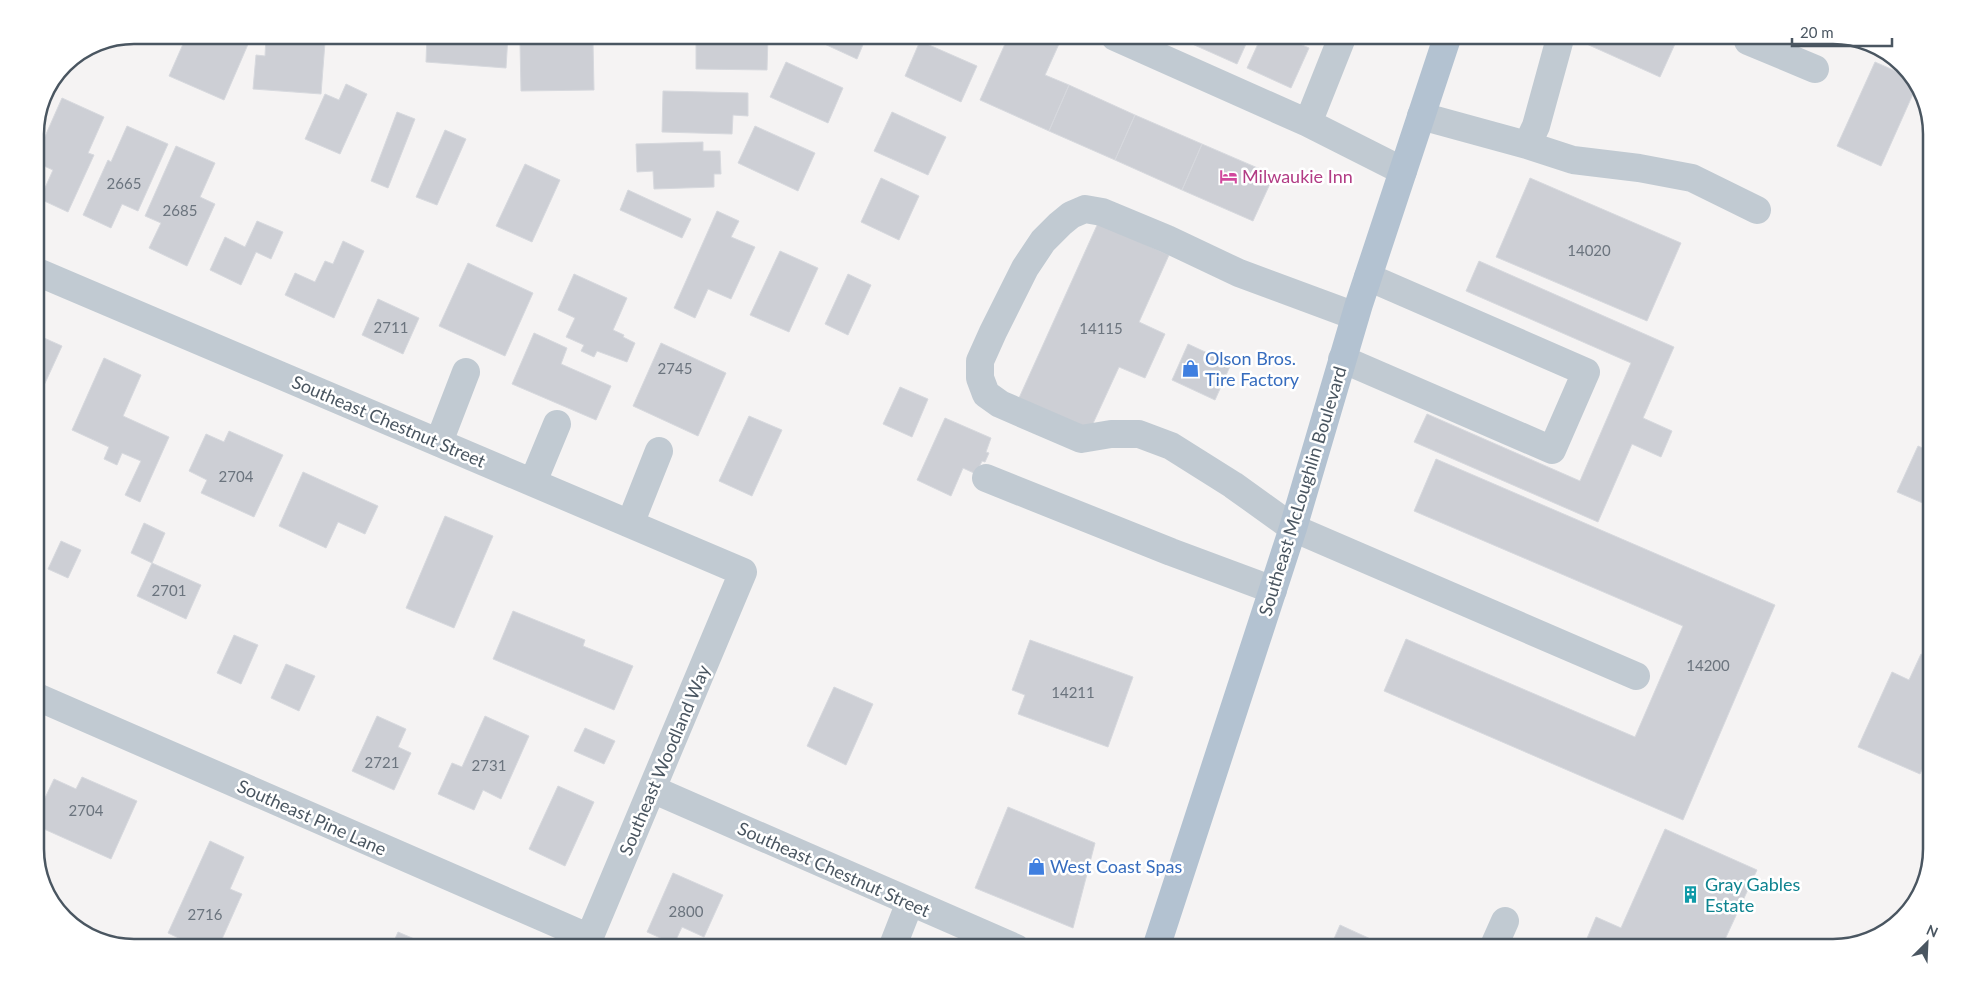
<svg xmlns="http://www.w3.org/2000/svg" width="1967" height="983" font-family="Lato,sans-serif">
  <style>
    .building { fill: #cdcfd5; stroke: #d7d9de }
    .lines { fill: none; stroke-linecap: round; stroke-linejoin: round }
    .minor { stroke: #c1cad2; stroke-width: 28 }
    .major { stroke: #b3c2d1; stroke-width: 28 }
    .labels { text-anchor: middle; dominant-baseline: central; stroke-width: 5; stroke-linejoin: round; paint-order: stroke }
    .number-label { font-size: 15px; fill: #6b747e }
    .hotel-label { font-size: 18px; fill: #b23c85; stroke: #fff; text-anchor: start }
    .shop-label { font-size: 18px; fill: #366cbe; stroke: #fff; text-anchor: start }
    .street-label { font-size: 18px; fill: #4a5661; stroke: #fff }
    .culture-label { font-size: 18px; fill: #0d838f; stroke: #fff; text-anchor: start }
    .rim { fill: none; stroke: #4a5661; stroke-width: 2.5 }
  </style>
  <rect width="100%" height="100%" fill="#f5f3f3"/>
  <path class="building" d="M187 35H252L224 100 169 76Z
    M427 35H508L506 68 426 62Z
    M696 35H768L767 70 696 69Z
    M805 35H867L857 59Z
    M1009 35H1063L1045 75 1069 85 1049 131 980 100Z
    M1172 35H1250L1237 64Z
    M1262 35H1280L1309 48 1291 88 1247 68Z
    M1583 35H1679L1660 77 1580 41Z
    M266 37 325 42 321 94 253 89 256 55 265 56Z
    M920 41 977 66 961 102 905 76Z
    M593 42 594 90 521 91 520 43Z
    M786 62 843 88 828 123 770 97Z
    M1875 62 1916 80 1917 85 1881 166 1837 146Z
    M346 84 367 94 340 154 305 139 325 94 339 100Z
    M1069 85 1135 115 1115 160 1049 131Z
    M663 91 748 93V116L733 115 732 134 662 132Z
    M62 98 104 117 88 153 94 155 68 212 40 199 53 170 35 162V159Z
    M397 112 415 119 388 188 371 181Z
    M892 112 946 137 928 175 874 151Z
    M1135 115 1202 144 1182 190 1115 160Z
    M127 126 168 144 138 211 122 204 111 228 83 215 108 160 111 162Z
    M755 126 815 153 798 191 738 163Z
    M445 130 466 139 437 205 416 197Z
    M703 142V151H720L721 174H714V187L654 189 653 171 637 172 636 144Z
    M1202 144 1274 175 1253 221 1182 190Z
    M176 146 215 163 200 197 215 204 187 266 149 248 161 223 145 216Z
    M525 164 560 180 532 242 496 226Z
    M881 178 919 196 899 240 861 222Z
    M1530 178 1681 243 1647 321 1496 257Z
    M628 190 691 219 682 238 620 210Z
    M717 211 739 221 731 237 755 247 731 299 708 289 695 318 674 308Z
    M257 221 283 232 271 259 256 252 241 285 210 270 225 237 245 247Z
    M1098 223 1169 255 1139 322 1165 334 1145 378 1119 367 1090 430 1019 398Z
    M343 241 364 251 334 318 285 295 295 273 315 282 325 261 333 264Z
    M780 251 818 268 789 332 750 315Z
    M1479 261 1674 347 1643 418 1672 431 1661 457 1632 444 1598 522 1414 442 1427 414 1580 481 1631 363 1466 291Z
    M468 263 533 293 505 356 439 326Z
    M574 274 627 298 613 330 624 335 623 337 635 343 627 362 597 351 594 357 581 351 584 345 566 337 575 318 558 310Z
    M848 274 871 285 848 335 825 324Z
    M378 299 419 318 403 354 362 335Z
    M534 333 567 348 561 364 611 386 596 420 512 384Z
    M35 334 62 346 35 405Z
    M661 343 726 373 698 436 633 406Z
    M1188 344 1231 364 1215 400 1172 380Z
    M104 358 141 375 123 416 169 437 140 502 125 495 141 461 122 453 117 465 104 459 109 447 72 430Z
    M900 387 928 399 912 437 883 424Z
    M749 416 782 430 752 496 719 481Z
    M945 418 991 438 986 452 989 453 985 462 982 461 976 474 963 468 951 496 917 480Z
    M229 431 283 455 254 517 201 493 207 480 189 471 206 434 224 442Z
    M1918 446 1932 452V507L1897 492Z
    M1436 459 1775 605 1683 820 1384 691 1406 639 1635 737 1683 626 1414 511Z
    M303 472 378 506 365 534 338 522 326 548 279 526Z
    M445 516 493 536 454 628 406 608Z
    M144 523 165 533 152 563 131 553Z
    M61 541 81 550 68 578 48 569Z
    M35 558 43 561 35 578Z
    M152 563 201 585 186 619 137 596Z
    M513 611 585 640 583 646 633 666 614 710 493 659Z
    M234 635 258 645 241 684 217 673Z
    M1030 640 1133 677 1108 747 1018 714 1025 695 1012 690Z
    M1921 654 1932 659V748L1920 774 1858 747 1892 672 1909 680Z
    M286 664 315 676 299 711 271 698Z
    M834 687 873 704 846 765 807 746Z
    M377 716 406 729 398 747 411 753 394 790 352 771Z
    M485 716 529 736 501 799 483 790 474 810 438 794 452 763 462 767Z
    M585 728 615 741 604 764 574 751Z
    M82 777 137 801 111 859 35 825V819L54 779 76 789Z
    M558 786 594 802 565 866 529 849Z
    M1008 807 1095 843 1073 928 975 888Z
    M1665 829 1757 870 1721 948H1583L1596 917 1621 928Z
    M210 841 244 857 230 889 242 894 218 948H200L168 933Z
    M673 873 723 895 704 937 682 927 674 944 647 932Z
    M1340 925 1388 947V948H1330Z
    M398 932 433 947 432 948H391Z
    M474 940 491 948H470Z
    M620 940 638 948H617Z"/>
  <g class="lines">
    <path class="minor" d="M1343 35 1308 123 1403 171
      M1746 35 1748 41 1815 69
      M1115 37 1308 123
      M1421 116 1527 145 1536 126 1561 35
      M1527 145 1573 160 1639 168 1692 178 1757 210
      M35 271 743 572 585 948
      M1355 316 1239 273 1167 239 1102 212 1085 209 1071 215 1060 224 1043 241 1025 268 993 332 980 361V378L986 394 1000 404 1081 439 1111 434H1139L1171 446 1233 485 1293 528 1636 676
      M1342 359 1552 450 1586 372 1368 277
      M439 442 466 372
      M986 478 1171 552 1273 590
      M533 482 557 424
      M630 524 659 451
      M35 696 590 938
      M652 789 1016 948
      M892 948 910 902
      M1493 948 1505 921"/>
    <path class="major" d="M1156 948 1293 528 1359 304 1448 35"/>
  </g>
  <defs>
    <symbol id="hotel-bare" viewBox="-9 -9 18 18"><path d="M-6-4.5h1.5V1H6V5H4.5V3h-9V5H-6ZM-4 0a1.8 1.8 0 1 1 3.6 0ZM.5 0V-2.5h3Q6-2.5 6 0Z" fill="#d1479c" stroke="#fff" stroke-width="2.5" paint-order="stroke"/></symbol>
    <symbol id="shop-bare" viewBox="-9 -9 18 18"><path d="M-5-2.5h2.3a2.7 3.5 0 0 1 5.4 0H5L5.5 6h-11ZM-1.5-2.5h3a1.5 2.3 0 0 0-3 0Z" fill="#3f7fe0" stroke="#fff" stroke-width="2.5" paint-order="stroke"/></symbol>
    <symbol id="building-bare" viewBox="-9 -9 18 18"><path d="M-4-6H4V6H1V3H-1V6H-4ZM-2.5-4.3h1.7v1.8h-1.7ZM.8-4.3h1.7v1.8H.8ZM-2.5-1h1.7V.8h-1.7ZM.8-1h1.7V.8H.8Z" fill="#0f9aa8" stroke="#fff" stroke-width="2.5" paint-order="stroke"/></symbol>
  </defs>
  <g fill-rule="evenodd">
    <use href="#hotel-bare" x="1216" y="164" width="25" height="25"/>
    <use href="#shop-bare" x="1178" y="356" width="25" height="25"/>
    <use href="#shop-bare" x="1024" y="854" width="25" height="25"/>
    <use href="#building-bare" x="1678" y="882" width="25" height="25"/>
  </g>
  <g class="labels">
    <g class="number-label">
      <text x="124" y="183">2665</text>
      <text x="180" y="210">2685</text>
      <text x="1589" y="250">14020</text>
      <text x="391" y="327">2711</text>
      <text x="1101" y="328">14115</text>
      <text x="675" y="368">2745</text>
      <text x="236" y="476">2704</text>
      <text x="169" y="590">2701</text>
      <text x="1708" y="665">14200</text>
      <text x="1073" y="692">14211</text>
      <text x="382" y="762">2721</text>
      <text x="489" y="765">2731</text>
      <text x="86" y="810">2704</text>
      <text x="686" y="911">2800</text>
      <text x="205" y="914">2716</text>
    </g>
    <g class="hotel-label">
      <text x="1242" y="176">Milwaukie Inn</text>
    </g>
    <g class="shop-label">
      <text x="1205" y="358">Olson Bros.<tspan x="1205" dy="21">Tire Factory</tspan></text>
      <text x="1050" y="866">West Coast Spas</text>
    </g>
    <g class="street-label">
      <text transform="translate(389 421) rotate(23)">Southeast Chestnut Street</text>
      <text transform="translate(1302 491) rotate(-73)">Southeast McLoughlin Boulevard</text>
      <text transform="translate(664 760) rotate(-67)">Southeast Woodland Way</text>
      <text transform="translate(312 817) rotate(24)">Southeast Pine Lane</text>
      <text transform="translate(834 869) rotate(24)">Southeast Chestnut Street</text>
    </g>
    <g class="culture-label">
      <text x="1705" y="884">Gray Gables<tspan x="1705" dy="21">Estate</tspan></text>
    </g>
  </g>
  <path d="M0 0H1967V983H0ZM134 44H1833A90 90 0 0 1 1923 134V849A90 90 0 0 1 1833 939H134A90 90 0 0 1 44 849V134A90 90 0 0 1 134 44Z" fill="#fff" fill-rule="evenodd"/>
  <path class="rim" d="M134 44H1833A90 90 0 0 1 1923 134V849A90 90 0 0 1 1833 939H134A90 90 0 0 1 44 849V134A90 90 0 0 1 134 44Z"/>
  <g transform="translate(1927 943) rotate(24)" stroke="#ffffff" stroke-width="4" paint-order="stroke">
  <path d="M0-4L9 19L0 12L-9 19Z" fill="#4a5661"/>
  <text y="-8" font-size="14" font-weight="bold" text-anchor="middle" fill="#4a5661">N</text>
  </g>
  <path d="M1792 38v8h100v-8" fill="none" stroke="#4a5661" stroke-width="2.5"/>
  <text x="1800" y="38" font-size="15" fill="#4a5661" stroke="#ffffff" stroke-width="4" paint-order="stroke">20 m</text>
</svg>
